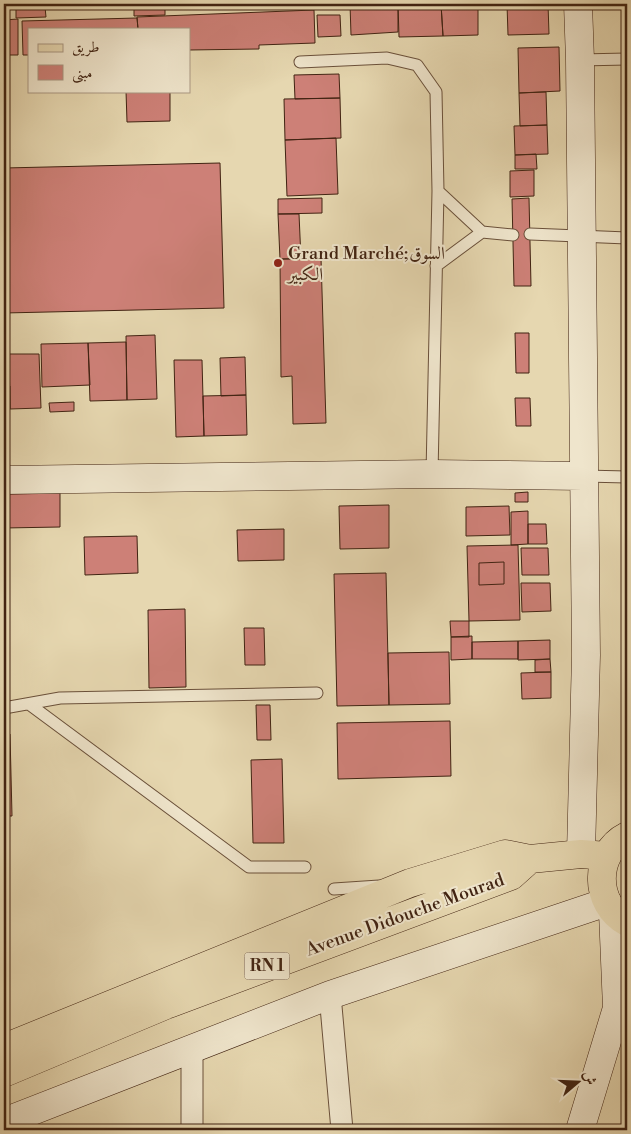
<svg xmlns="http://www.w3.org/2000/svg" width="631" height="1134" font-family="'Libre Bodoni',Amiri,serif">
  <style>
    .building { fill: #cd8077; stroke: #412312 }
    .lines { fill: none; stroke-linecap: round; stroke-linejoin: round }
    .lane-casing { stroke: #6a503a; stroke-width: 13 }
    .street-casing { stroke: #6a503a; stroke-width: 23 }
    .secondary-casing { stroke: #412312; stroke-width: 29 }
    .primary-casing { stroke: #412312; stroke-width: 29 }
    .lane { stroke: #efe5cc; stroke-width: 11 }
    .street { stroke: #efe5cc; stroke-width: 21 }
    .secondary { stroke: #efe5cc; stroke-width: 28 }
    .primary { stroke: #e6d7b0; stroke-width: 28 }
    .poi-dot { fill: #8f2418; stroke: #efe5cc; stroke-width: 2 }
    .labels { text-anchor: middle; dominant-baseline: central; stroke-width: 4; stroke-linejoin: round; paint-order: stroke }
    .shield { fill: #efe5cc; stroke: #755d4a; stroke-width: 1 }
    .shield-label { font-size: 16px; font-weight: bold; fill: #412312 }
    .poi-label { font-size: 18px; fill: #412312; stroke: #efe5cc; text-anchor: start }
    .street-label { font-size: 18px; fill: #412312; stroke: #efe5cc }
  </style>
  <rect width="100%" height="100%" fill="#e6d7b0"/>
  <filter id="stains"><feTurbulence type="fractalNoise" baseFrequency=".004" numOctaves="4"/><feColorMatrix values="0 0 0 0 .2 0 0 0 0 .09 0 0 0 0 .02 0 0 0 .5 -.17"/></filter>
  <radialGradient id="worn" r=".72"><stop offset=".6" stop-color="#630" stop-opacity="0"/><stop offset="1" stop-color="#630" stop-opacity=".3"/></radialGradient>
  <path class="building" d="M165 4V15L134 16V5Z
    M350 4H398V32L351 35Z
    M398 4H441L443 36 399 37Z
    M441 4H478V35L443 36Z
    M507 4H548L549 34 508 35Z
    M45 7 46 17 16 18V8Z
    M314 10 315 43 259 45V49L189 50V29H138L137 17Z
    M317 15H340L341 36 318 37Z
    M137 18 138 29H29V55H23L22 21Z
    M18 19V55H4V20Z
    M559 47 560 91 519 93 518 48Z
    M339 74 340 98 295 99 294 75Z
    M126 91H170V121L127 122Z
    M546 92 547 125 520 126 519 93Z
    M340 98 341 138 285 140 284 99Z
    M547 125 548 154 515 155 514 126Z
    M336 138 338 194 287 196 285 140Z
    M536 154 537 169H515V155Z
    M220 163 224 308 4 313V168Z
    M534 170V196L510 197V171Z
    M322 198V213L278 214V199Z
    M529 198 531 286H514L512 199Z
    M278 214H299L301 259H280Z
    M321 258 326 423 293 424 292 376 281 377 280 259Z
    M515 333H529V373H516Z
    M155 335 157 399 127 400 126 336Z
    M126 342 127 400 90 401 88 343Z
    M88 343 90 385 42 387 41 344Z
    M9 354H39L41 408 10 409Z
    M245 357 246 395 221 396 220 358Z
    M174 360H202L204 436 176 437Z
    M10 386V409H4V387Z
    M246 395 247 435 204 436 203 396Z
    M515 398H530L531 426H516Z
    M74 402V411L50 412 49 403Z
    M528 492V502H515V493Z
    M60 493V527L4 528V494Z
    M389 505V548L340 549 339 506Z
    M509 506 510 535 466 536V507Z
    M528 511V544L511 545V512Z
    M528 524H546L547 544H528Z
    M284 529V560L238 561 237 530Z
    M137 536 138 573 85 575 84 537Z
    M518 545 520 620 469 621 467 546Z
    M521 548H548L549 575H522Z
    M504 562V584L479 585V563Z
    M386 573 389 705 337 706 334 574Z
    M521 583H550L551 611 522 612Z
    M185 609 186 687 149 688 148 610Z
    M450 621H469V637H451Z
    M244 628H264L265 665H245Z
    M472 636V659L451 660V637Z
    M550 640V659L518 660V641Z
    M518 641V659H472V642Z
    M449 652 450 704 389 705 388 653Z
    M550 659 551 672H535V660Z
    M551 672V698L522 699 521 673Z
    M256 705H270L271 740H257Z
    M450 721 451 776 338 779 337 723Z
    M10 734 12 816H4V735Z
    M282 759 284 843H253L251 760Z"/>
  <g class="lines">
    <defs>
      <path id="lane" d="M580 60 627 59
        M300 62 387 58 417 65 436 92 438 191 482 232 513 235
        M530 234 627 238
        M436 266 482 232
        M432 474 438 191
        M584 476 627 477
        M29 704 249 867H305
        M4 708 60 698 317 693
        M334 889 379 886"/>
      <path id="street" d="M330 995 342 1130
        M192 1047V1130"/>
      <path id="secondary" d="M578 4 580 60 586 655 581 854
        M4 480 432 474 583 476
        M613 912 617 1008
        M4 1122 330 995 607 902
        M580 1130 617 1008 627 991"/>
      <path id="primary" d="M627 836C593 853 594 905 627 922
        M4 1048 410 883 505 854 530 859 581 854 607 856
        M4 1073 166 1005 511 876 530 859"/>
    </defs>
    <use href="#lane" class="lane-casing"/>
    <use href="#street" class="street-casing"/>
    <use href="#secondary" class="secondary-casing"/>
    <use href="#primary" class="primary-casing"/>
    <use href="#lane" class="lane"/>
    <use href="#street" class="street"/>
    <use href="#secondary" class="secondary"/>
    <use href="#primary" class="primary"/>
  </g>
  <circle class="poi-dot" cx="278" cy="263" r="5"/>
  <g class="labels">
    <rect class="shield" x="244.5" y="952.5" width="45" height="27" rx="4"/>
    <g class="shield-label">
      <text x="267" y="966">RN 1</text>
    </g>
    <g class="poi-label">
      <text x="288" y="253">Grand Marché;السوق<tspan x="288" dy="21">الكبير</tspan></text>
    </g>
    <g class="street-label">
      <text transform="translate(405 915) rotate(-20)">Avenue Didouche Mourad</text>
    </g>
  </g>
  <rect width="631" height="1134" fill="none" stroke="#e6d7b0" stroke-width="20"/>
  <rect x="5" y="5" width="621" height="1124" fill="none" stroke="#412312" stroke-width="2.5"/>
  <rect x="10" y="10" width="611" height="1114" fill="none" stroke="#412312"/>
  <rect x="28" y="28" width="162" height="65" fill="#efe5cc" stroke="#a99782"/>
  <rect x="38" y="44" width="25" height="8" fill="#e6d7b0" stroke="#a99782"/>
  <text x="72" y="52" font-size="15" fill="#412312">طريق</text>
  <rect x="38" y="65" width="25" height="15" fill="#cd8077" stroke="#a99782"/>
  <text x="72" y="78" font-size="15" fill="#412312">مبنى</text>
  <g transform="translate(578 1082) rotate(71)" stroke="#efe5cc" stroke-width="4" paint-order="stroke">
  <path d="M0-4L9 19L0 12L-9 19Z" fill="#412312"/>
  <text y="-8" font-size="14" font-weight="bold" text-anchor="middle" fill="#412312">ش</text>
  </g>
  <rect width="100%" height="100%" filter="url(#stains)"/>
  <rect width="100%" height="100%" fill="url(#worn)"/>
</svg>
